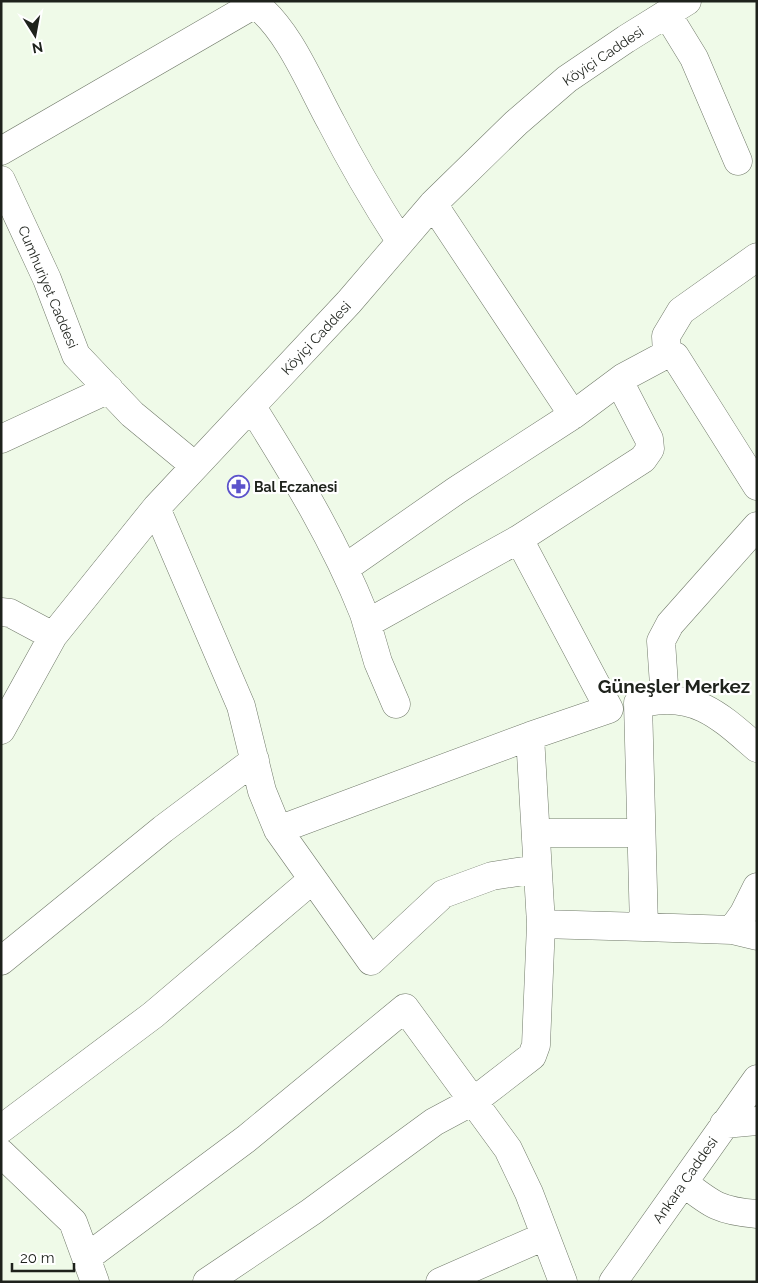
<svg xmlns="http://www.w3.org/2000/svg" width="758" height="1283" font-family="Raleway,sans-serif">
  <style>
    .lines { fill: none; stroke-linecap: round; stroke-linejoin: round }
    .minor-casing { stroke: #717a6a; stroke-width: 29 }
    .minor { stroke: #fff; stroke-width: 28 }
    .labels { text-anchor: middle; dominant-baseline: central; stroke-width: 4.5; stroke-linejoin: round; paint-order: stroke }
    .street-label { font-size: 14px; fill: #1e221c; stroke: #fff }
    .poi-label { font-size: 14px; font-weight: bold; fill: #1e221c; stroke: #fff; text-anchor: start }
    .district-label { font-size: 19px; font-weight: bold; fill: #1e221c; stroke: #fff }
  </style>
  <rect width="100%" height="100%" fill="#effae8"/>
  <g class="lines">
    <defs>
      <path id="minor" d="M667 14 694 58 738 161
        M1 151 255 4C289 30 310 84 331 122 352 163 375 202 400 241
        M1 180 47 279 76 355 132 414 195 466
        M433 204 573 415 624 377 667 354 675 356 757 486
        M667 354 666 336 681 311 757 257
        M252 407C294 474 335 541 364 614L373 620 519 539 609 709 530 736
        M1 439 109 389
        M156 508 241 706 262 791 278 830 530 736 541 924 536 1045 532 1056 475 1100 434 1122 311 1212 207 1282
        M519 539 643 459 650 449 649 439 619 381
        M345 568 457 490 573 415
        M1 612 10 613 53 636
        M364 614 378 662 396 704
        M665 700 661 641 670 624 757 526
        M647 702C697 692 722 718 757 748
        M1 730 53 636 156 508 349 302 433 204 516 123 567 79 626 39 687 1
        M278 830 371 961 443 894 492 876 537 869
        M536 833H641
        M541 924 644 927 638 703
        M644 927 732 930 757 936
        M732 930 744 913 757 887
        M1 961 163 829 255 760
        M724 1124 757 1121
        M1 1129 153 1015 312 880
        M1 1153 73 1222 95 1282
        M684 1183C712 1205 720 1211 757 1214
        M86 1258 246 1139 405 1008 508 1149 529 1193 563 1282
        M440 1282 545 1236
        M613 1282 757 1079"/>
    </defs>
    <use href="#minor" class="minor-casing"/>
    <use href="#minor" class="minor"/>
  </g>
  <defs>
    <symbol id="pharmacy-ring" viewBox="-11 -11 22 22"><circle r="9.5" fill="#fff" stroke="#5c53cb" stroke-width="1.5"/><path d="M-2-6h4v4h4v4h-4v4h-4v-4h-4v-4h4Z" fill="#5c53cb"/></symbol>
  </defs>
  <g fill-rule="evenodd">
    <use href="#pharmacy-ring" x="226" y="474" width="25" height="25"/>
  </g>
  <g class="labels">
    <g class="street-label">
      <text transform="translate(603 56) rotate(-34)">Köyiçi Caddesi</text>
      <text transform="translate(48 287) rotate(67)">Cumhuriyet Caddesi</text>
      <text transform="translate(316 338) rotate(-47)">Köyiçi Caddesi</text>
      <text transform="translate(685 1180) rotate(-55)">Ankara Caddesi</text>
    </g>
    <g class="poi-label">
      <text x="254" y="487">Bal Eczanesi</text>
    </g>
    <g class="district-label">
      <text x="674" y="686">Güneşler Merkez</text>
    </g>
  </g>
  <rect width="758" height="1283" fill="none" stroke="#1e221c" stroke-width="5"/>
  <g transform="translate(35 35) rotate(169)" stroke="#ffffff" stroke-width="4" paint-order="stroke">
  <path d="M0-4L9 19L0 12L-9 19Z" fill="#1e221c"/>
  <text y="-8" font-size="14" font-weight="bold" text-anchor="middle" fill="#1e221c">N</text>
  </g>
  <path d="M12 1263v8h62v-8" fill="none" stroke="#1e221c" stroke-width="2.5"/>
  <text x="20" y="1263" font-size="15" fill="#1e221c" stroke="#ffffff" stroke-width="4" paint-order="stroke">20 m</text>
</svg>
